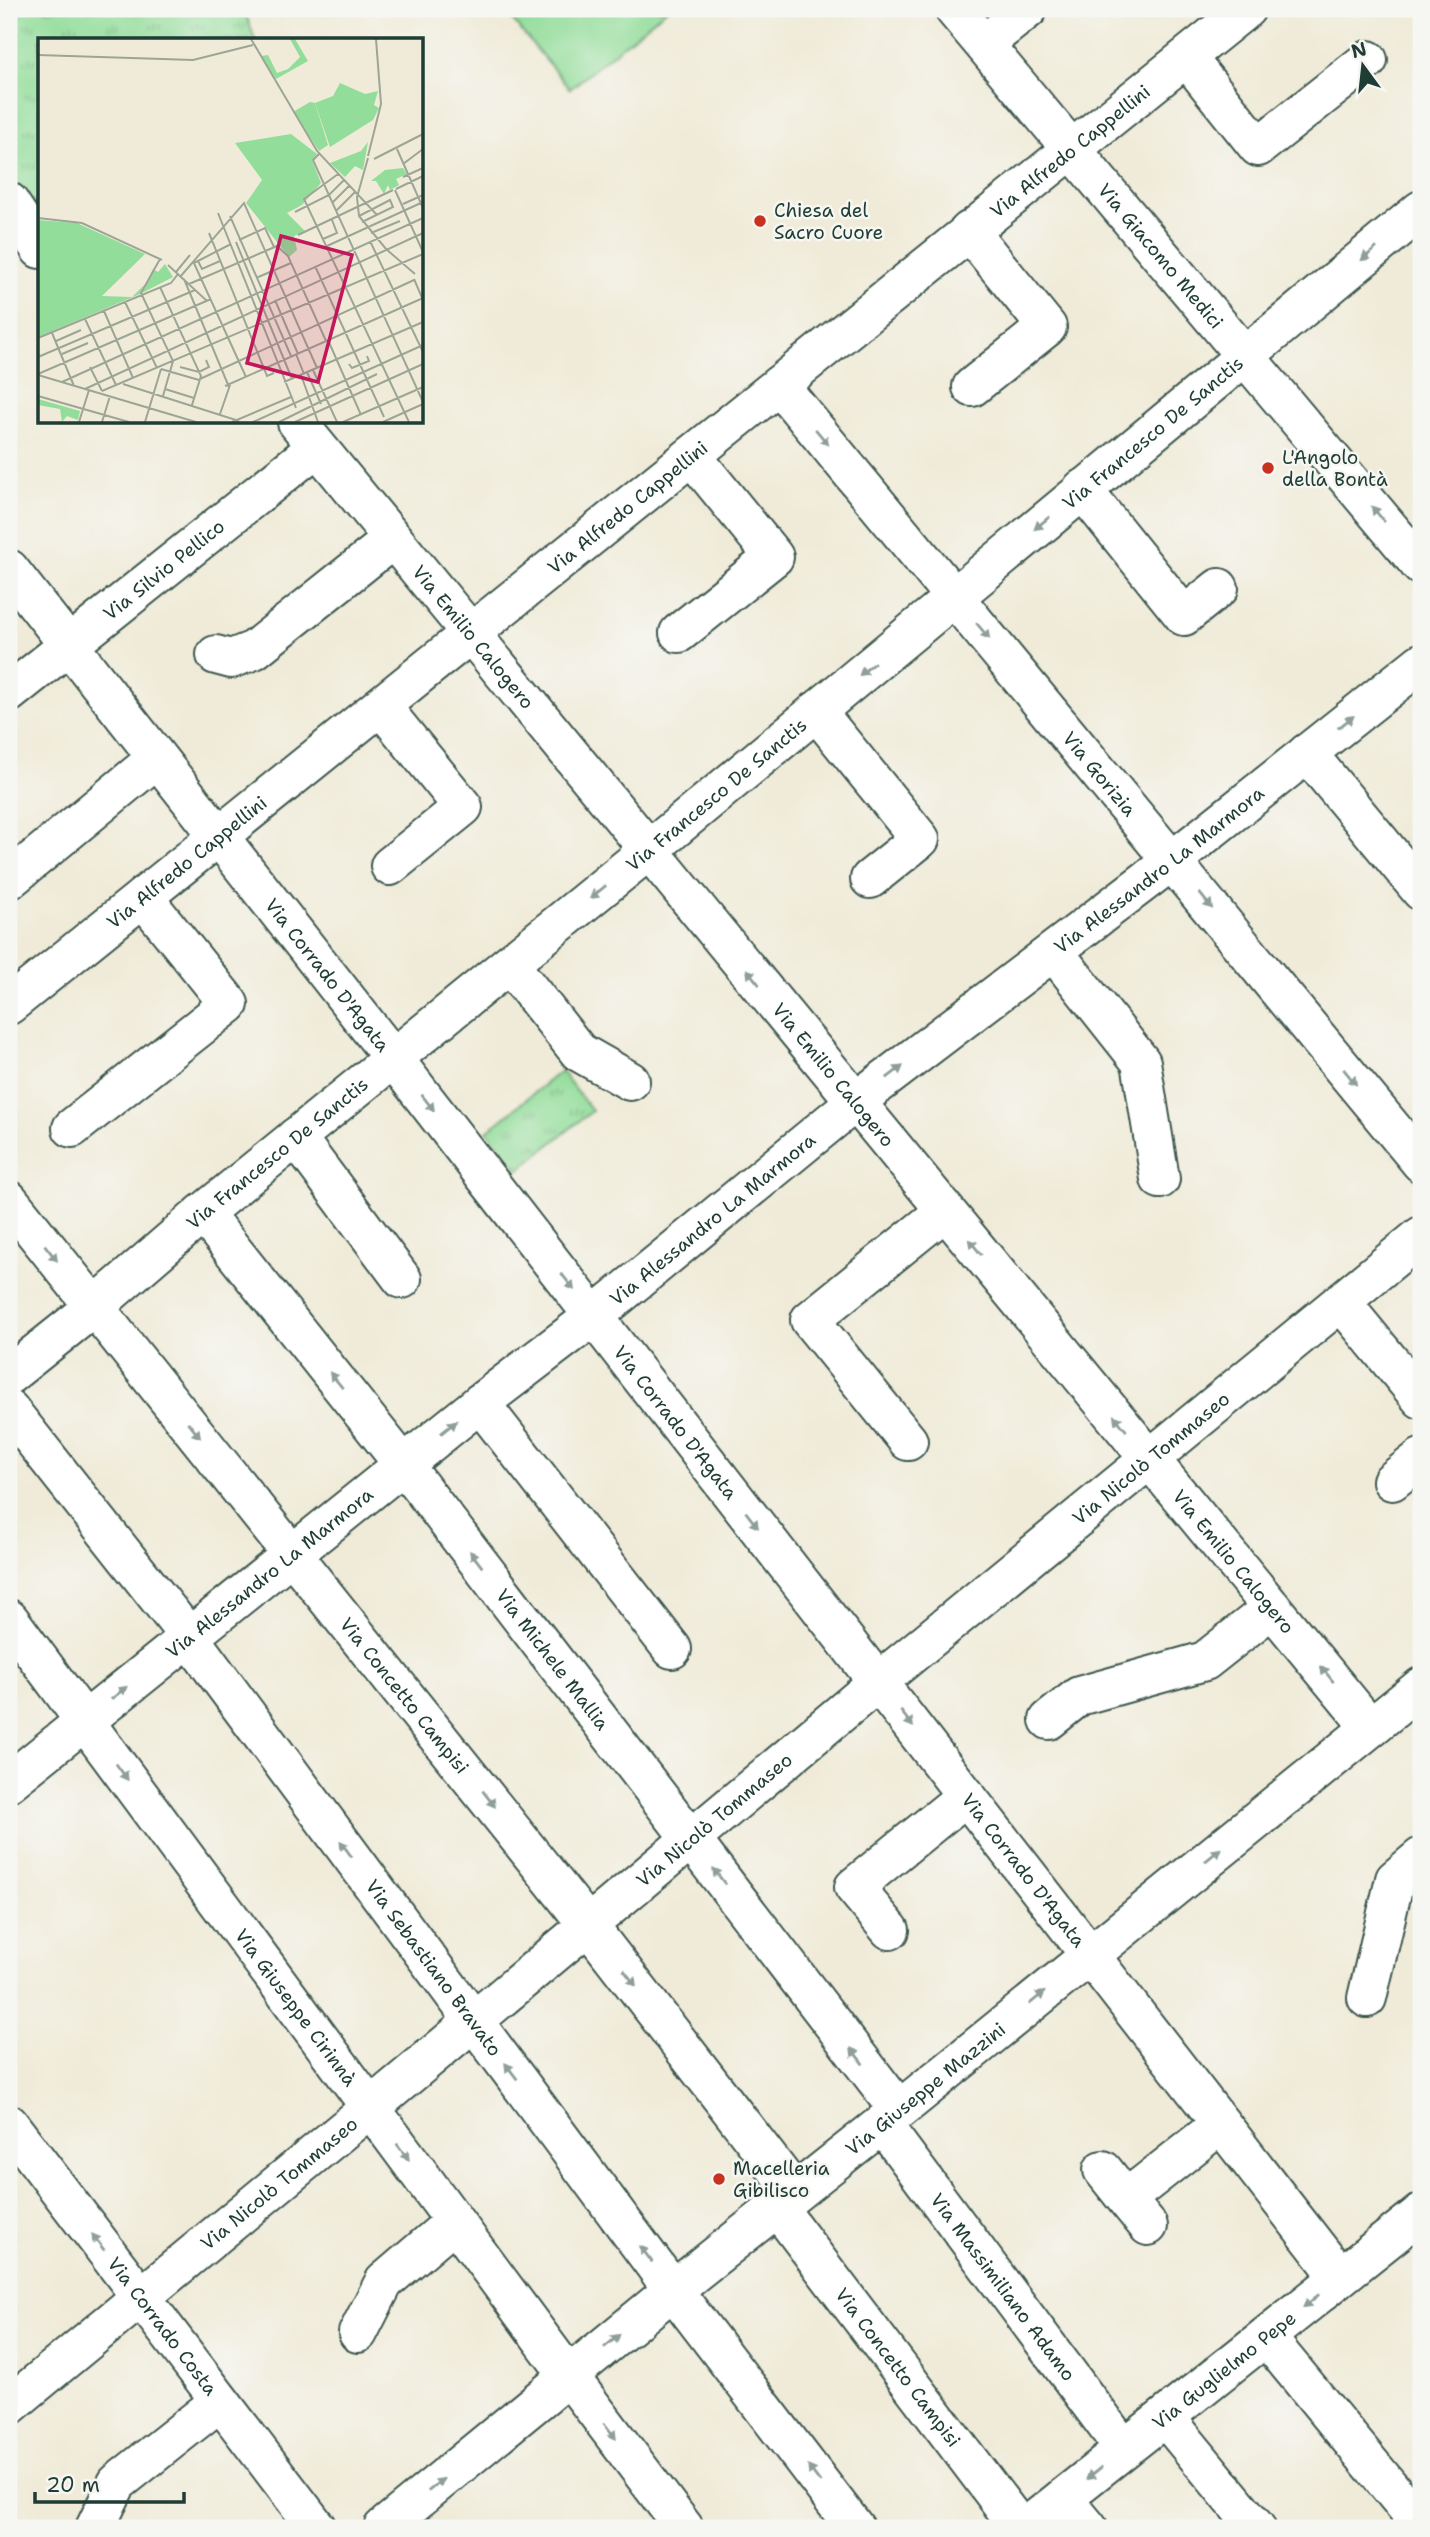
<svg xmlns="http://www.w3.org/2000/svg" width="1430" height="2537" font-family="'Shantell Sans',sans-serif">
  <style>
    .grass { fill: url(#grass-tufts); stroke: #588d67; stroke-width: 2 }
    .pitch { fill: #92dd9a; stroke: #588d67; stroke-width: 2 }
    .lines { fill: none; stroke-linecap: round; stroke-linejoin: round }
    .minor-casing { stroke: #3e574d; stroke-width: 42 }
    .minor { stroke: #fff; stroke-width: 38 }
    .oneway { fill: #8f9e9a }
    .poi-dot { fill: #c8321e; stroke: #f6f6f2; stroke-width: 2.5 }
    .labels { text-anchor: middle; dominant-baseline: central; stroke-width: 5; stroke-linejoin: round; paint-order: stroke }
    .street-label { font-size: 19px; fill: #1f3d34; stroke: #f6f6f2 }
    .poi-label { font-size: 19px; fill: #1f3d34; stroke: #f6f6f2; text-anchor: start }
    .inset-road { fill: none; stroke: #9ca596; stroke-width: 2 }
    .view { fill: #c2185b; fill-opacity: 0.15; stroke: #c2185b; stroke-width: 3.5 }
    .inset-edge { fill: none; stroke: #1f3d34; stroke-width: 3.5 }
  </style>
  <defs>
    <pattern id="grass-tufts" width="24" height="20" patternUnits="userSpaceOnUse" patternTransform="scale(1.75)"><rect width="24" height="20" fill="#92dd9a"/><path d="M3 7l-1-3M5 7V3M7 7l1-3M15 17l-1-3M17 17v-4M19 17l1-3" fill="none" stroke="#77b47e"/></pattern>
  </defs>
  <rect width="100%" height="100%" fill="#f6f6f2"/>
  <filter id="ink" filterUnits="userSpaceOnUse"><feTurbulence type="fractalNoise" baseFrequency=".0143" numOctaves="2"/><feDisplacementMap in="SourceGraphic" scale="14" xChannelSelector="R" yChannelSelector="G"/><feConvolveMatrix kernelMatrix="1 2 1 2 8 2 1 2 1" color-interpolation-filters="sRGB"/></filter>
  <filter id="wash" filterUnits="userSpaceOnUse"><feTurbulence type="fractalNoise" baseFrequency=".00686" numOctaves="4" result="noise"/><feDisplacementMap in="SourceGraphic" scale="28" xChannelSelector="R" yChannelSelector="G"/><feGaussianBlur stdDeviation="1.57" result="paint"/><feColorMatrix in="noise" values="0 0 0 0 0 0 0 0 0 0 0 0 0 0 0 0 0 1.4 0 .05"/><feComposite in="paint" operator="in"/></filter>
  <g filter="url(#wash)">
    <rect width="100%" height="100%" fill="#f0ebd8"/>
    <path class="grass" d="M9 9H244L255 40H40V224L9 188Z
      M561 1071 592 1111 518 1170 487 1131Z"/>
    <path class="pitch" d="M503 9H667L570 89Z"/>
  </g>
  <g filter="url(#ink)">
    <g class="lines">
      <defs>
        <g id="minor">
          <path id="s1" d="M954 9 1421 566"/>
          <path d="M984 44 1028 9"/>
          <path d="M1187 58 1258 147 1368 60"/>
          <path d="M9 202 40 249"/>
          <path d="M969 231 1047 327 972 387"/>
          <path id="s2" d="M779 385 1421 1163"/>
          <path id="s3" d="M297 422 1370 1727"/>
          <path d="M1082 489 1184 616 1219 588"/>
          <path id="s4" d="M9 569 393 1058 1340 2277"/>
          <path d="M679 633 774 557 692 456"/>
          <path d="M216 655 231 659 254 650 393 539"/>
          <path id="s5" d="M9 693 317 447"/>
          <path d="M381 706 463 807 390 866"/>
          <path d="M816 711 920 839 870 879"/>
          <path d="M1307 753 1421 891"/>
          <path d="M9 880 157 758"/>
          <path d="M1054 952 1141 1062 1160 1179"/>
          <path d="M510 965 579 1052 630 1081"/>
          <path id="s6" d="M9 1005 1246 9"/>
          <path d="M72 1128 229 1004 143 897"/>
          <path d="M296 1137 402 1279"/>
          <path id="s7" d="M9 1200 588 1925 795 2193"/>
          <path id="s8" d="M203 1213 403 1464 899 2110"/>
          <path d="M1342 1303 1421 1399"/>
          <path id="s9" d="M9 1375 94 1307 203 1213 649 850 1421 210"/>
          <path d="M480 1403 672 1649"/>
          <path id="s10" d="M9 1409 189 1637 673 2290 855 2528"/>
          <path d="M908 1441 810 1320 945 1211"/>
          <path d="M1392 1481 1421 1458"/>
          <path id="s11" d="M9 1619 569 2376 684 2528"/>
          <path d="M1049 1720 1079 1696 1205 1661 1272 1608"/>
          <path id="s12" d="M9 1782 480 1403 594 1316 855 1102 1173 860 1421 663"/>
          <path d="M890 1930 854 1887 966 1796"/>
          <path d="M1367 1998 1395 1879 1421 1857"/>
          <path id="s13" d="M9 2124 317 2528"/>
          <path id="s14" d="M882 2124 1124 2449"/>
          <path d="M1103 2170 1126 2199 1221 2124"/>
          <path d="M1126 2199 1148 2226"/>
          <path id="s15" d="M777 2207 1020 2528"/>
          <path d="M358 2333 384 2282 454 2222"/>
          <path d="M1266 2337 1421 2525"/>
          <path id="s16" d="M9 2406 370 2108 878 1682 1421 1236"/>
          <path d="M1165 2417 1256 2528"/>
          <path d="M1063 2498 1088 2528"/>
          <path d="M95 2528 117 2483 219 2402"/>
          <path id="s17" d="M383 2528 673 2290 882 2124 1421 1687"/>
          <path id="s18" d="M1025 2528 1421 2213"/>
        </g>
      </defs>
      <use href="#minor" class="minor-casing"/>
      <use href="#minor" class="minor"/>
    </g>
    <defs><path id="oneway-solid" d="M-6-.8H1V-3.2L6.5 0L1 3.2V.8H-6Z" transform="scale(1.75)"/></defs>
    <g class="oneway">
      <use href="#oneway-solid" transform="translate(1369 254) rotate(140)"/>
      <use href="#oneway-solid" transform="translate(822 437) rotate(50)"/>
      <use href="#oneway-solid" transform="translate(1378 514) rotate(-130)"/>
      <use href="#oneway-solid" transform="translate(1042 523) rotate(140)"/>
      <use href="#oneway-solid" transform="translate(983 631) rotate(50)"/>
      <use href="#oneway-solid" transform="translate(867 669) rotate(140)"/>
      <use href="#oneway-solid" transform="translate(1346 722) rotate(-38)"/>
      <use href="#oneway-solid" transform="translate(598 892) rotate(141)"/>
      <use href="#oneway-solid" transform="translate(1206 901) rotate(51)"/>
      <use href="#oneway-solid" transform="translate(753 977) rotate(-129)"/>
      <use href="#oneway-solid" transform="translate(895 1072) rotate(-37)"/>
      <use href="#oneway-solid" transform="translate(1350 1077) rotate(51)"/>
      <use href="#oneway-solid" transform="translate(428 1103) rotate(52)"/>
      <use href="#oneway-solid" transform="translate(975 1247) rotate(-129)"/>
      <use href="#oneway-solid" transform="translate(51 1253) rotate(52)"/>
      <use href="#oneway-solid" transform="translate(568 1282) rotate(52)"/>
      <use href="#oneway-solid" transform="translate(336 1380) rotate(-129)"/>
      <use href="#oneway-solid" transform="translate(1120 1423) rotate(-129)"/>
      <use href="#oneway-solid" transform="translate(449 1427) rotate(-39)"/>
      <use href="#oneway-solid" transform="translate(194 1430) rotate(51)"/>
      <use href="#oneway-solid" transform="translate(752 1520) rotate(52)"/>
      <use href="#oneway-solid" transform="translate(476 1559) rotate(-127)"/>
      <use href="#oneway-solid" transform="translate(1327 1674) rotate(-129)"/>
      <use href="#oneway-solid" transform="translate(119 1693) rotate(-39)"/>
      <use href="#oneway-solid" transform="translate(907 1719) rotate(52)"/>
      <use href="#oneway-solid" transform="translate(122 1772) rotate(54)"/>
      <use href="#oneway-solid" transform="translate(489 1799) rotate(52)"/>
      <use href="#oneway-solid" transform="translate(346 1849) rotate(-126)"/>
      <use href="#oneway-solid" transform="translate(1213 1855) rotate(-39)"/>
      <use href="#oneway-solid" transform="translate(719 1876) rotate(-127)"/>
      <use href="#oneway-solid" transform="translate(630 1978) rotate(52)"/>
      <use href="#oneway-solid" transform="translate(1037 1998) rotate(-39)"/>
      <use href="#oneway-solid" transform="translate(857 2056) rotate(-127)"/>
      <use href="#oneway-solid" transform="translate(511 2071) rotate(-127)"/>
      <use href="#oneway-solid" transform="translate(403 2152) rotate(53)"/>
      <use href="#oneway-solid" transform="translate(98 2242) rotate(-127)"/>
      <use href="#oneway-solid" transform="translate(646 2254) rotate(-127)"/>
      <use href="#oneway-solid" transform="translate(1311 2301) rotate(141)"/>
      <use href="#oneway-solid" transform="translate(612 2341) rotate(-40)"/>
      <use href="#oneway-solid" transform="translate(610 2431) rotate(53)"/>
      <use href="#oneway-solid" transform="translate(1094 2473) rotate(141)"/>
      <use href="#oneway-solid" transform="translate(814 2474) rotate(-127)"/>
      <use href="#oneway-solid" transform="translate(436 2485) rotate(-39)"/>
    </g>
  </g>
  <g class="poi-dot">
    <circle cx="760" cy="221" r="7"/>
    <circle cx="1268" cy="468" r="7"/>
    <circle cx="719" cy="2179" r="7"/>
  </g>
  <g class="labels">
    <g class="street-label">
      <text stroke="none"><textPath href="#s6" startOffset="1362">Via Alfredo Cappellini</textPath></text>
      <text stroke="none"><textPath href="#s1" startOffset="322">Via Giacomo Medici</textPath></text>
      <text stroke="none"><textPath href="#s9" startOffset="1482">Via Francesco De Sanctis</textPath></text>
      <text stroke="none"><textPath href="#s6" startOffset="794">Via Alfredo Cappellini</textPath></text>
      <text stroke="none"><textPath href="#s5" startOffset="198">Via Silvio Pellico</textPath></text>
      <text stroke="none"><textPath href="#s3" startOffset="278">Via Emilio Calogero</textPath></text>
      <text stroke="none"><textPath href="#s2" startOffset="504">Via Gorizia</textPath></text>
      <text stroke="none"><textPath href="#s9" startOffset="915">Via Francesco De Sanctis</textPath></text>
      <text stroke="none"><textPath href="#s6" startOffset="228">Via Alfredo Cappellini</textPath></text>
      <text stroke="none"><textPath href="#s12" startOffset="1468">Via Alessandro La Marmora</textPath></text>
      <text stroke="none"><textPath href="#s4" startOffset="516">Via Corrado D'Agata</textPath></text>
      <text stroke="none"><textPath href="#s3" startOffset="845">Via Emilio Calogero</textPath></text>
      <text stroke="none"><textPath href="#s9" startOffset="348">Via Francesco De Sanctis</textPath></text>
      <text stroke="none"><textPath href="#s12" startOffset="901">Via Alessandro La Marmora</textPath></text>
      <text stroke="none"><textPath href="#s4" startOffset="1083">Via Corrado D'Agata</textPath></text>
      <text stroke="none"><textPath href="#s16" startOffset="1484">Via Nicolò Tommaseo</textPath></text>
      <text stroke="none"><textPath href="#s3" startOffset="1475">Via Emilio Calogero</textPath></text>
      <text stroke="none"><textPath href="#s12" startOffset="334">Via Alessandro La Marmora</textPath></text>
      <text stroke="none"><textPath href="#s8" startOffset="567">Via Michele Mallia</textPath></text>
      <text stroke="none"><textPath href="#s7" startOffset="634">Via Concetto Campisi</textPath></text>
      <text stroke="none"><textPath href="#s16" startOffset="917">Via Nicolò Tommaseo</textPath></text>
      <text stroke="none"><textPath href="#s4" startOffset="1650">Via Corrado D'Agata</textPath></text>
      <text stroke="none"><textPath href="#s10" startOffset="702">Via Sebastiano Bravato</textPath></text>
      <text stroke="none"><textPath href="#s11" startOffset="483">Via Giuseppe Cirinnà</textPath></text>
      <text stroke="none"><textPath href="#s17" startOffset="698">Via Giuseppe Mazzini</textPath></text>
      <text stroke="none"><textPath href="#s16" startOffset="350">Via Nicolò Tommaseo</textPath></text>
      <text stroke="none"><textPath href="#s14" startOffset="203">Via Massimiliano Adamo</textPath></text>
      <text stroke="none"><textPath href="#s13" startOffset="254">Via Corrado Costa</textPath></text>
      <text stroke="none"><textPath href="#s15" startOffset="201">Via Concetto Campisi</textPath></text>
      <text stroke="none"><textPath href="#s18" startOffset="254">Via Guglielmo Pepe</textPath></text>
    </g>
    <g class="poi-label">
      <text x="774" y="210">Chiesa del<tspan x="774" dy="22">Sacro Cuore</tspan></text>
      <text x="1282" y="457">L'Angolo<tspan x="1282" dy="22">della Bontà</tspan></text>
      <text x="733" y="2168">Macelleria<tspan x="733" dy="22">Gibilisco</tspan></text>
    </g>
  </g>
  <g transform="translate(38 38)">
    <rect width="385" height="385" fill="#f0ebd8"/>
    <path d="M272 64 277 65 290 107 281 113 255 74ZM253 96 279 116 274 122 283 145 264 167 249 175 267 193 256 198 259 212 251 219 208 165 224 142 197 105ZM330 104 325 132 317 128 307 139 292 125 323 113ZM365 130 369 136 358 141 361 147 352 152 350 147 346 156 338 143H333L347 132ZM0 182 39 185 107 216 64 258 94 259 106 247 102 256 0 299ZM127 226 135 239 104 255 115 231 120 234ZM0 361 42 373 40 382 29 378 24 384 22 371 0 367Z" fill="#92dd9a"/>
    <path d="M252 1H257L270 23 238 41 223 18 230 17 239 35 250 31 262 19Z" fill="#92dd9a"/>
    <path d="M302 45 327 56 340 53 336 67 341 70 335 82 292 109 277 65 295 58Z" fill="#92dd9a"/>
    <path class="inset-road" d="M213 1 279 113 339 177M0 17 155 22 215 7M359 111 385 170M281 116 275 122 385 364M330 118 343 66 338 1M330 120 319 159 321 178 348 211 377 236M336 121 385 96M365 126 385 111M300 136 266 161 371 384M365 139 385 130M358 151 385 138M357 152 385 214M294 165 312 147M365 166 385 157M298 173 318 153M257 174 291 157 306 142M180 175 258 370M192 178 253 318M321 178 352 162 355 169 324 184M0 180 44 185 124 222M171 195 229 338 236 335M333 195 362 183M260 197 355 152M285 201 299 195 294 182M201 202 227 190 236 209M332 203 385 314M198 204 254 341M289 208 385 164M122 221 103 255 135 323 125 358M155 223 208 339M160 223 164 231 182 223M156 225 193 206M130 227 169 263M277 228 346 379M138 234 152 217M142 239 206 165 279 330M218 240 253 225M146 241 191 349M376 241 385 262M151 246 239 208 250 218 288 303M122 249 163 338 154 367M237 262 260 316M87 264 119 330M66 273 95 340M47 281 78 347M14 295 36 348M0 300 133 245 140 236M290 302 323 377M18 303 43 292M24 316 50 305M258 316 266 336M0 319 157 252M311 326 314 330 331 323 329 318M52 329 64 353M142 329 161 334 171 329 168 322M123 331 161 342M275 332 299 384M269 334 283 366M0 336 173 261M0 337 158 384M263 337 280 384M162 341 376 242M24 344 385 180M246 344 385 284M85 346 201 383M187 348 385 260M47 351 385 195M127 351 156 360M64 353 385 216M0 358 91 384M182 376 192 347M41 384 51 352M64 384 72 358M107 384 123 331M194 384 253 359M215 384 385 307M241 384 339 336M257 384 385 326M305 384 385 349M345 384 385 366"/>
    <path class="view" d="M243 198 314 217 280 344 209 325Z"/>
    <rect width="385" height="385" class="inset-edge"/>
  </g>
  <rect width="1430" height="2537" fill="none" stroke="#f6f6f2" stroke-width="35"/>
  <g transform="translate(1363 66) rotate(345)" stroke="#f6f6f2" stroke-width="5" paint-order="stroke">
  <path d="M0-5L12 26L0 18L-12 26Z" fill="#1f3d34"/>
  <text y="-10" font-size="19" font-weight="bold" text-anchor="middle" fill="#1f3d34">N</text>
  </g>
  <path d="M35 2492v10h149v-10" fill="none" stroke="#1f3d34" stroke-width="3.5"/>
  <text x="46" y="2492" font-size="21" fill="#1f3d34" stroke="#f6f6f2" stroke-width="5" paint-order="stroke">20 m</text>
</svg>
